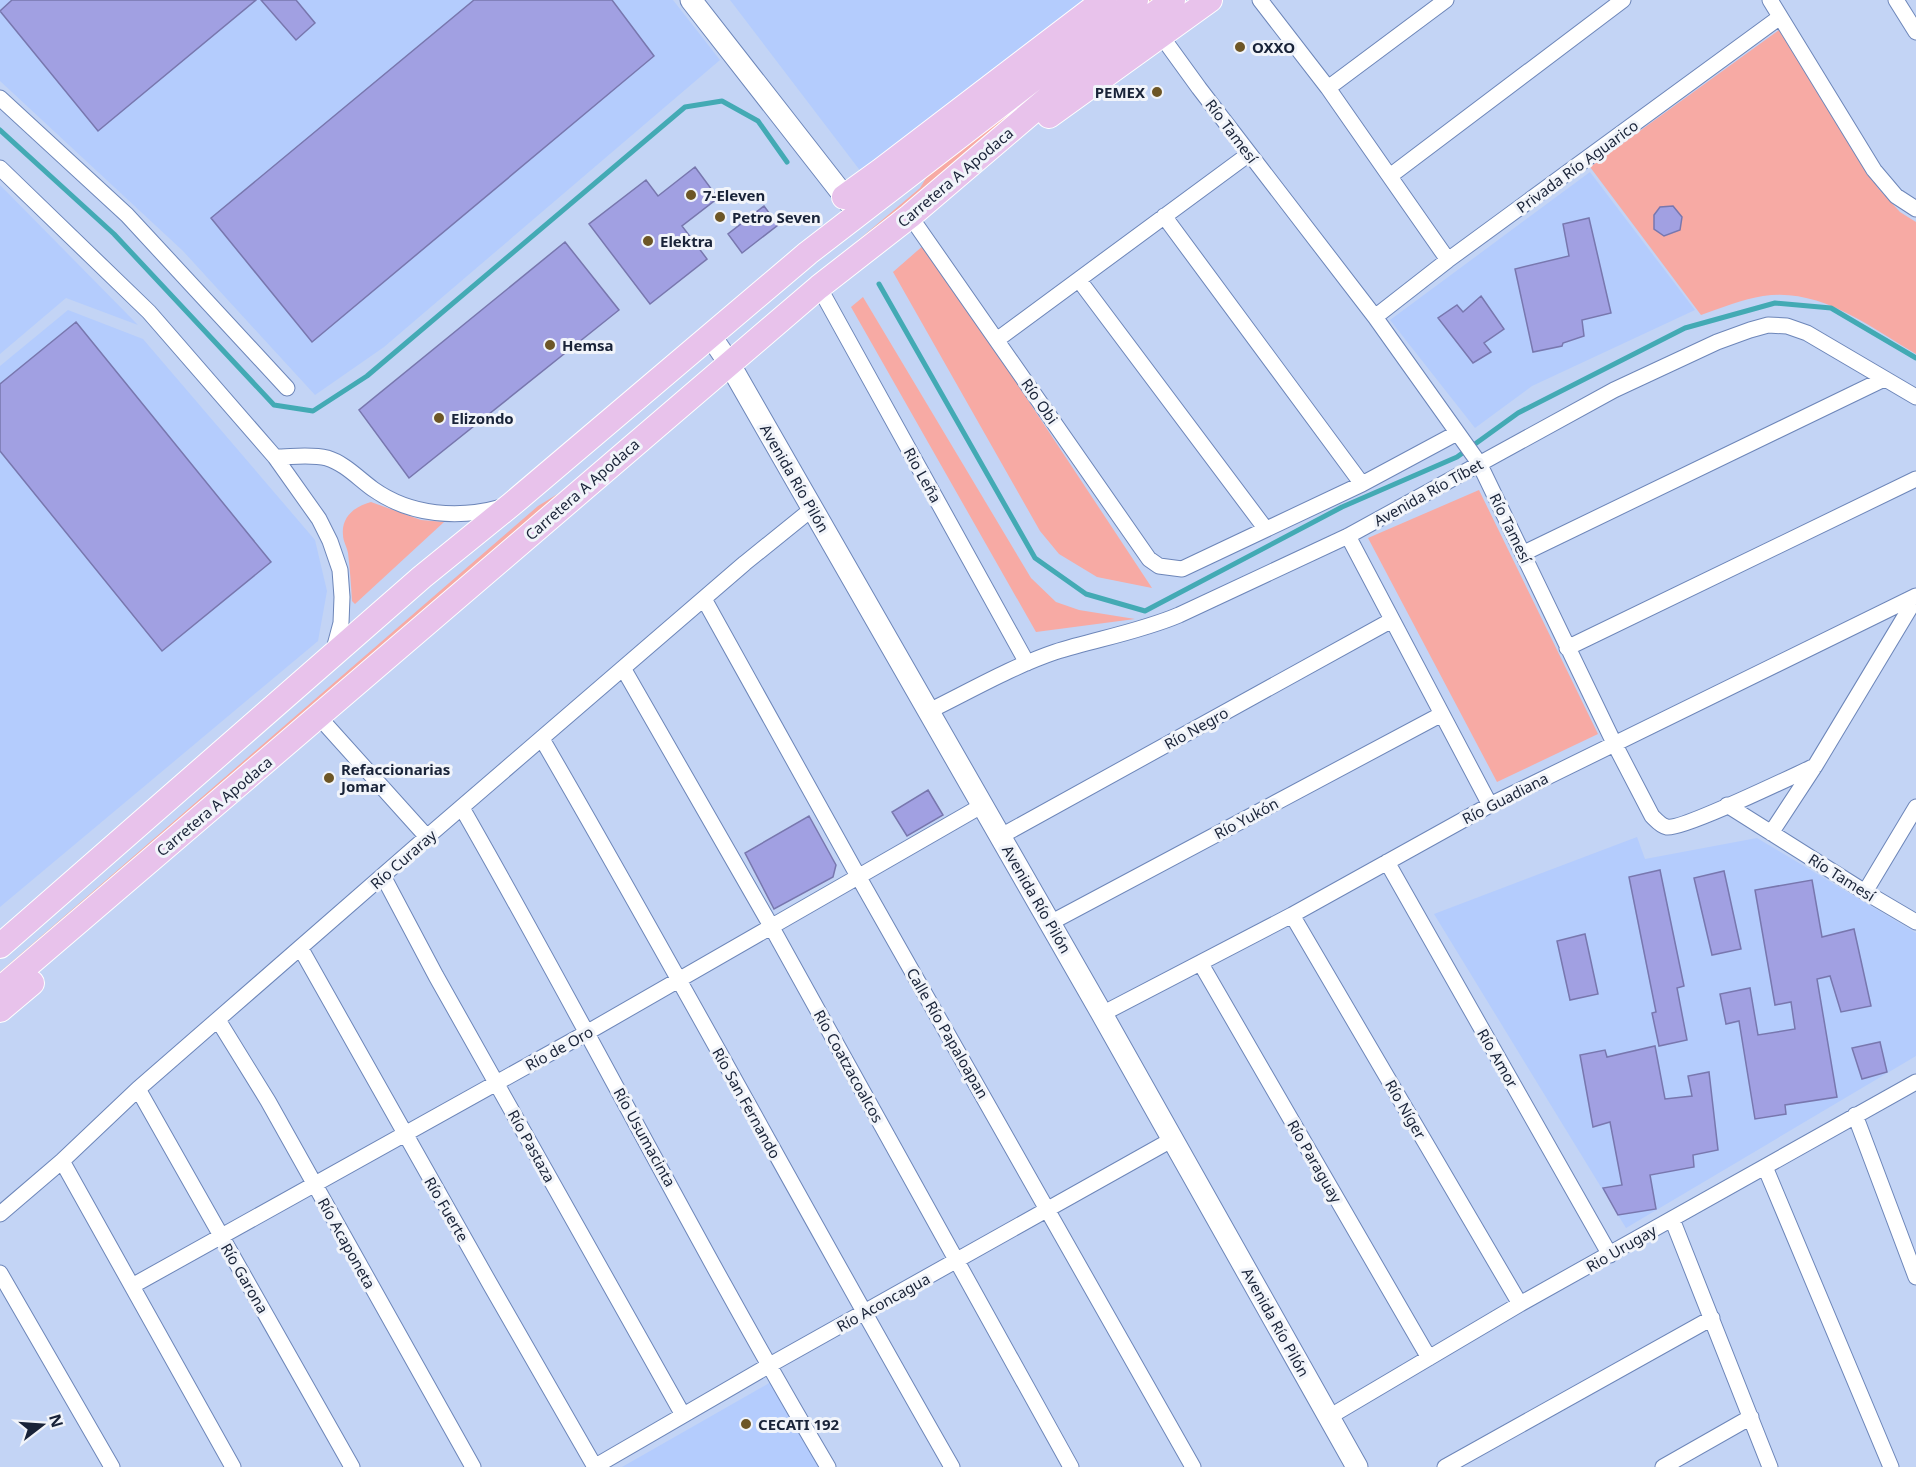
<svg xmlns="http://www.w3.org/2000/svg" width="1916" height="1467" font-family="'Noto Sans',sans-serif">
  <style>
    .built { fill: #b4ccfd }
    .green { fill: #f7aaa4 }
    .lines { fill: none; stroke-linecap: round; stroke-linejoin: round }
    .stream { stroke: #43aab4; stroke-width: 5 }
    .building { fill: #a1a0e2; stroke: #7877ae; stroke-width: 1.5 }
    .street-casing { stroke: #6d86b9; stroke-width: 17 }
    .secondary-casing { stroke: #6d86b9; stroke-width: 23 }
    .primary-casing { stroke: #fff; stroke-width: 26 }
    .street { stroke: #fff; stroke-width: 15 }
    .secondary { stroke: #fff; stroke-width: 21 }
    .primary { stroke: #e8c2eb; stroke-width: 24 }
    .poi-dot { fill: #6d5626; stroke: #f1f4fa; stroke-width: 2 }
    .labels { text-anchor: middle; dominant-baseline: central; stroke-width: 6; stroke-linejoin: round; paint-order: stroke }
    .poi-label { font-size: 15px; font-weight: bold; fill: #192338; stroke: #f1f4fa; text-anchor: start }
    .street-label { font-size: 15px; fill: #192338; stroke: #f1f4fa }
  </style>
  <rect width="100%" height="100%" fill="#c3d4f5"/>
  <path class="built" d="M0 0H673L720 60 384 347 315 395 183 251 0 81Z
    M730 0H1103L868 181Z
    M1590 172 1695 310 1532 386 1475 428 1390 320Z
    M0 185 138 325 66 298 0 354Z
    M68 310 143 339 315 540 327 591 318 641 0 907V366Z
    M1637 837 1645 859 1757 838 1916 933V1056L1626 1228 1434 914Z
    M771 1382 820 1467H622Z"/>
  <path class="green" d="M1150 0H1156L757 331 765 319 920 188 931 170Z
    M1779 30 1878 188 1900 212 1916 222V354C1870 327 1820 287 1763 296 1743 299 1721 308 1701 315L1590 167Z
    M925 244 1152 588 1097 577 1059 554 1040 531 893 272Z
    M863 297 1031 578 1056 602 1079 610 1135 619 1036 632 851 307Z
    M574 484 0 981V972L538 506Z
    M1479 490 1598 734 1497 782 1368 538Z
    M371 502 421 520 444 522 355 604 352 601C351 585 350 569 348 553 347 547 343 541 343 535 341 517 355 506 371 502Z"/>
  <g class="lines">
    <path class="stream" d="M0 130 114 234 274 405 313 411 367 376 685 107 722 101 758 121 787 162
      M879 284 1035 558 1086 594 1145 611 1342 507 1457 457 1518 413 1685 328 1775 303 1831 308 1916 358"/>
  </g>
  <path class="building" d="M12 0H256L98 131 0 11Z
    M261 0H296L315 23 296 40Z
    M474 0H612L654 56 312 342 211 218Z
    M695 167 718 198 682 226 707 259 650 304 589 224 646 180 658 196Z
    M764 206 778 225 742 253 728 234Z
    M1673 206 1682 217 1680 230 1664 236 1654 229V215L1660 207Z
    M1589 218 1611 313 1582 320 1584 336 1563 343 1562 346 1533 352 1515 269 1569 256 1563 224Z
    M565 242 619 310 409 478 359 410Z
    M1481 296 1504 329 1484 343 1491 352 1473 363 1438 318 1457 305 1463 312Z
    M76 322 271 562 162 651 0 451V384Z
    M928 790 943 815 907 836 892 812Z
    M809 816 836 865 833 877 774 909 745 853Z
    M1660 870 1684 986 1677 988 1687 1040 1659 1046 1652 1013 1656 1012 1629 877Z
    M1724 871 1741 949 1712 955 1694 878Z
    M1812 880 1822 937 1854 929 1871 1006 1841 1012 1830 976 1817 979 1837 1097 1785 1105 1786 1114 1755 1119 1739 1021 1726 1024 1720 994 1750 988 1758 1035 1795 1029 1791 1002 1775 1005 1755 890Z
    M1585 934 1598 994 1570 1000 1557 941Z
    M1880 1042 1887 1072 1862 1079 1852 1048Z
    M1655 1046 1665 1099 1692 1096 1688 1076 1709 1072 1718 1150 1693 1155 1694 1167 1650 1175 1656 1209 1618 1215 1603 1188 1622 1185 1610 1122 1593 1127 1580 1055 1605 1050 1607 1057Z"/>
  <g class="lines">
    <defs>
      <path id="street" d="M1260 0 1328 88 1448 260
        M1770 0 1874 170 1896 196 1916 209
        M1896 0 1916 32
        M1157 30 1199 88 1375 317 1479 463 1614 743 1652 816C1656 820 1661 826 1667 827 1682 830 1793 776 1815 766
        M1328 88 1446 0
        M0 98 127 215 287 388
        M0 168 149 312 275 457 319 519 330 541 340 570 342 597 341 623 333 653
        M1390 176 1623 0
        M910 216 1149 559 1159 566 1182 569 1362 484 1457 433
        M1164 216 1362 484
        M1079 280 1265 528
        M819 287 1027 663
        M1375 317 1448 260 1780 17
        M998 339 1249 154
        M275 457C292 457 311 454 327 458 344 463 358 478 373 489 411 516 459 519 502 507
        M1348 536 1490 805
        M1524 553 1884 379
        M704 599 858 876 1193 1467
        M1567 648 1916 479
        M623 668 771 926 1071 1467
        M929 711C970 691 1011 667 1055 652 1096 639 1139 632 1179 615L1348 536 1614 390 1717 342 1750 330 1768 325 1787 326 1807 333 1916 397
        M319 717 427 837
        M542 739C682 980 813 1225 952 1467
        M1727 805 1865 892 1916 922
        M462 808C587 1026 700 1251 828 1467
        M1771 833 1815 766 1916 598
        M1001 836 1392 620
        M1387 862 1610 1255
        M383 876 436 976 683 1415
        M1865 892 1916 807
        M1292 915 1520 1304
        M1050 923 1442 714
        M301 949 490 1284 595 1467
        M1201 964 1429 1358
        M1102 1014 1292 915 1490 805 1916 596
        M218 1020 268 1101 473 1467
        M138 1089 352 1467
        M1855 1115 1916 1277
        M62 1161 233 1467
        M1765 1167 1891 1467
        M0 1214 62 1161 138 1089 427 837 745 563 812 509
        M1672 1219 1770 1467
        M0 1273 112 1467
        M132 1286 588 1032 983 805
        M1329 1417 1520 1304 1916 1082
        M594 1467 768 1366 1173 1139
        M1445 1467 1712 1318
        M1663 1467 1751 1417"/>
      <path id="secondary" d="M691 0 855 210
        M710 335 729 363 1102 1014 1357 1467"/>
      <path id="primary" d="M1049 116 1210 0
        M844 197 880 171 1104 0
        M0 946 422 577 512 504 808 253 1136 0
        M0 989 819 287 910 216 1100 54 1173 0
        M0 1010 32 983"/>
    </defs>
    <use href="#street" class="street-casing"/>
    <use href="#secondary" class="secondary-casing"/>
    <use href="#primary" class="primary-casing"/>
    <use href="#street" class="street"/>
    <use href="#secondary" class="secondary"/>
    <use href="#primary" class="primary"/>
  </g>
  <g class="poi-dot">
    <circle cx="1240" cy="47" r="6"/>
    <circle cx="1157" cy="92" r="6"/>
    <circle cx="691" cy="195" r="6"/>
    <circle cx="720" cy="217" r="6"/>
    <circle cx="648" cy="241" r="6"/>
    <circle cx="550" cy="345" r="6"/>
    <circle cx="439" cy="418" r="6"/>
    <circle cx="329" cy="778" r="6"/>
    <circle cx="746" cy="1424" r="6"/>
  </g>
  <g class="labels">
    <g class="poi-label">
      <text x="1252" y="47">OXXO</text>
      <text x="1145" y="92" text-anchor="end">PEMEX</text>
      <text x="703" y="195">7-Eleven</text>
      <text x="732" y="217">Petro Seven</text>
      <text x="660" y="241">Elektra</text>
      <text x="562" y="345">Hemsa</text>
      <text x="451" y="418">Elizondo</text>
      <text x="341" y="769">Refaccionarias<tspan x="341" dy="17">Jomar</tspan></text>
      <text x="758" y="1424">CECATI 192</text>
    </g>
    <g class="street-label">
      <text transform="translate(1232 131) rotate(53)">Río Tamesí</text>
      <text transform="translate(1577 166) rotate(-36)">Privada Río Aguarico</text>
      <text transform="translate(955 177) rotate(-40)">Carretera A Apodaca</text>
      <text transform="translate(1040 401) rotate(55)">Río Obi</text>
      <text transform="translate(923 475) rotate(61)">Rio Leña</text>
      <text transform="translate(795 478) rotate(60)">Avenida Río Pilón</text>
      <text transform="translate(582 489) rotate(-41)">Carretera A Apodaca</text>
      <text transform="translate(1428 492) rotate(-29)">Avenida Río Tíbet</text>
      <text transform="translate(1511 528) rotate(64)">Río Tamesí</text>
      <text transform="translate(1196 728) rotate(-29)">Río Negro</text>
      <text transform="translate(1505 798) rotate(-27)">Río Guadiana</text>
      <text transform="translate(214 806) rotate(-40)">Carretera A Apodaca</text>
      <text transform="translate(1246 818) rotate(-28)">Río Yukón</text>
      <text transform="translate(403 859) rotate(-41)">Río Curaray</text>
      <text transform="translate(1842 877) rotate(32)">Río Tamesí</text>
      <text transform="translate(1037 899) rotate(60)">Avenida Río Pilón</text>
      <text transform="translate(948 1033) rotate(60)">Calle Río Papaloapan</text>
      <text transform="translate(559 1048) rotate(-29)">Río de Oro</text>
      <text transform="translate(1498 1058) rotate(60)">Río Amor</text>
      <text transform="translate(849 1066) rotate(61)">Río Coatzacoalcos</text>
      <text transform="translate(747 1103) rotate(61)">Río San Fernando</text>
      <text transform="translate(1406 1109) rotate(60)">Río Níger</text>
      <text transform="translate(645 1137) rotate(61)">Río Usumacinta</text>
      <text transform="translate(532 1146) rotate(61)">Río Pastaza</text>
      <text transform="translate(1315 1161) rotate(60)">Río Paraguay</text>
      <text transform="translate(447 1209) rotate(60)">Río Fuerte</text>
      <text transform="translate(347 1243) rotate(61)">Río Acaponeta</text>
      <text transform="translate(1621 1248) rotate(-30)">Rio Urugay</text>
      <text transform="translate(245 1278) rotate(60)">Río Garona</text>
      <text transform="translate(883 1302) rotate(-29)">Río Aconcagua</text>
      <text transform="translate(1276 1322) rotate(61)">Avenida Río Pilón</text>
    </g>
  </g>
  <g transform="translate(42 1425) rotate(73)" stroke="#f1f4fa" stroke-width="4.5" paint-order="stroke">
  <path d="M0-4.5L10 22L0 15L-10 22Z" fill="#192338"/>
  <text y="-9" font-size="16" font-weight="bold" text-anchor="middle" fill="#192338">N</text>
  </g>
</svg>
